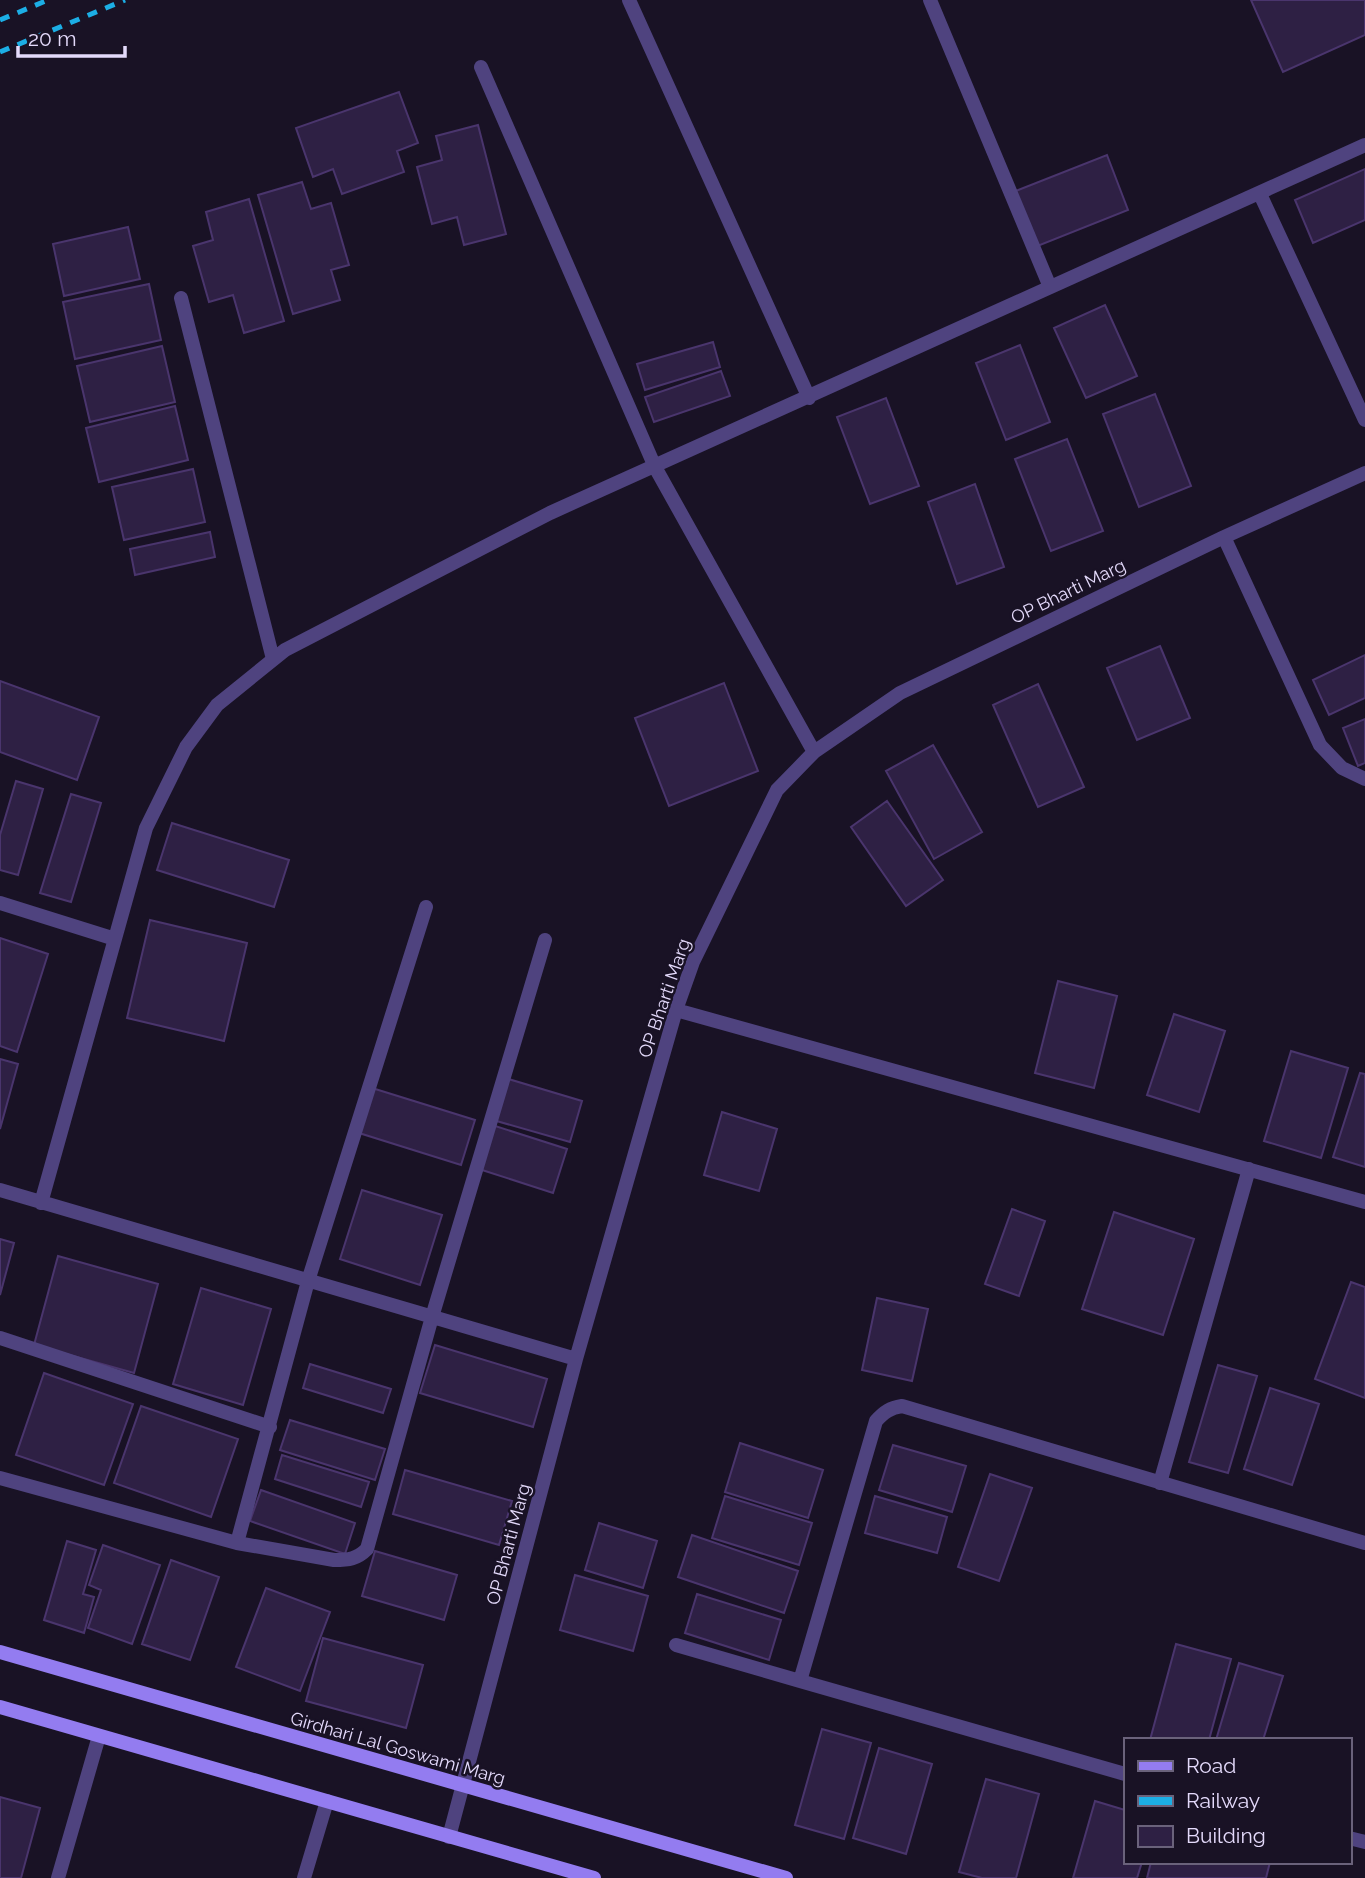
<svg xmlns="http://www.w3.org/2000/svg" width="1365" height="1878" font-family="Raleway,sans-serif">
  <style>
    .building { fill: #2e2044; stroke: #4a356d; stroke-width: 2 }
    .lines { fill: none; stroke-linecap: round; stroke-linejoin: round }
    .service { stroke: #4f437f; stroke-width: 14 }
    .minor { stroke: #4f437f; stroke-width: 14 }
    .secondary { stroke: #937cf0; stroke-width: 14 }
    .rail { stroke: #1caee5; stroke-width: 5; stroke-dasharray: 10 9; stroke-linecap: butt }
    .labels { text-anchor: middle; dominant-baseline: central; stroke-width: 5; stroke-linejoin: round; paint-order: stroke }
    .street-label { font-size: 18px; fill: #e4dafb; stroke: #191225 }
  </style>
  <rect width="100%" height="100%" fill="#191225"/>
  <path class="building" d="M1251 0H1365V35L1283 72Z
    M399 92 418 143 397 151 404 172 342 194 333 169 313 177 296 128Z
    M478 125 506 234 464 245 457 217 432 224 417 167 442 160 436 136Z
    M1107 155 1128 210 1035 247 1013 192Z
    M1365 169V220L1313 243 1295 200Z
    M302 182 311 209 331 203 349 265 331 270 340 300 293 314 258 195Z
    M249 199 284 321 244 333 233 295 209 302 193 246 213 240 206 212Z
    M128 227 140 279 64 296 53 244Z
    M149 284 161 340 75 359 63 302Z
    M1105 305 1137 376 1086 398 1054 328Z
    M713 342 720 367 645 390 637 364Z
    M1020 345 1050 422 1006 440 976 363Z
    M162 346 175 402 90 422 77 366Z
    M721 371 730 396 654 422 645 397Z
    M1155 394 1191 486 1139 507 1103 414Z
    M886 398 919 486 870 504 837 417Z
    M175 406 188 460 99 482 86 428Z
    M1067 439 1103 531 1051 551 1015 459Z
    M193 469 205 522 124 540 112 487Z
    M975 484 1004 567 957 584 928 502Z
    M210 532 215 557 135 575 130 549Z
    M1160 646 1190 718 1137 740 1107 668Z
    M1365 655V698L1329 715 1313 680Z
    M0 681 99 717 77 780 0 752Z
    M724 683 758 771 669 806 635 718Z
    M1038 684 1084 787 1038 807 993 705Z
    M1365 719V763L1358 766 1343 728Z
    M933 745 982 832 934 859 886 771Z
    M16 781 43 789 18 875 0 870V835Z
    M71 794 101 803 71 902 40 893Z
    M887 801 943 880 906 906 851 827Z
    M172 823 289 860 274 907 157 870Z
    M150 920 247 943 224 1041 127 1018Z
    M0 938 48 954 17 1052 0 1046Z
    M1058 981 1117 996 1094 1088 1035 1073Z
    M1174 1014 1225 1031 1199 1112 1147 1095Z
    M1291 1051 1348 1068 1321 1158 1264 1141Z
    M0 1059 18 1064 0 1129Z
    M1360 1073 1365 1074V1167L1333 1157Z
    M505 1078 582 1101 570 1142 493 1120Z
    M372 1088 475 1120 461 1165 359 1133Z
    M722 1112 777 1129 759 1191 704 1175Z
    M492 1125 567 1149 553 1193 479 1169Z
    M362 1190 442 1215 420 1285 340 1259Z
    M1012 1209 1045 1221 1019 1296 985 1284Z
    M1114 1212 1194 1239 1163 1335 1082 1309Z
    M0 1239 14 1243 0 1295Z
    M58 1256 158 1284 134 1373 34 1345Z
    M1351 1282 1365 1287V1398L1315 1379Z
    M201 1288 271 1309 243 1405 173 1384Z
    M877 1298 928 1309 912 1381 862 1370Z
    M435 1345 547 1379 533 1427 420 1393Z
    M310 1364 391 1389 383 1413 303 1388Z
    M1218 1365 1257 1376 1228 1473 1189 1462Z
    M44 1373 133 1404 104 1485 16 1455Z
    M1270 1388 1319 1404 1292 1485 1244 1469Z
    M141 1406 238 1439 211 1517 114 1483Z
    M290 1420 385 1449 375 1480 280 1450Z
    M740 1443 823 1470 808 1518 725 1492Z
    M893 1445 966 1466 952 1512 879 1490Z
    M282 1455 369 1482 361 1507 275 1479Z
    M405 1470 512 1501 499 1545 393 1514Z
    M990 1474 1032 1488 999 1581 958 1567Z
    M261 1490 355 1523 345 1554 250 1521Z
    M725 1496 812 1523 799 1565 712 1538Z
    M875 1496 947 1517 937 1553 865 1533Z
    M599 1523 657 1541 643 1588 585 1570Z
    M692 1535 798 1571 784 1613 678 1577Z
    M67 1541 96 1550 83 1594 94 1597 84 1633 44 1620Z
    M103 1545 160 1565 132 1644 88 1628 101 1590 89 1585Z
    M375 1551 457 1575 444 1620 362 1596Z
    M171 1560 219 1577 190 1660 142 1644Z
    M575 1575 648 1596 633 1651 560 1630Z
    M266 1588 330 1612 300 1691 236 1667Z
    M697 1594 781 1620 769 1660 685 1633Z
    M323 1638 423 1665 406 1728 306 1701Z
    M1176 1644 1231 1659 1209 1740H1150Z
    M1239 1663 1283 1676 1263 1740H1216Z
    M822 1729 871 1743 844 1839 795 1825Z
    M879 1748 932 1764 906 1854 853 1838Z
    M986 1779 1039 1794 1016 1878H982L959 1872Z
    M0 1797 40 1808 21 1878H0Z
    M1095 1801 1125 1810V1862H1142L1137 1878H1073Z
    M1151 1862H1270L1266 1878H1147Z"/>
  <g class="lines">
    <path class="service" d="M58 1878 99 1736
      M304 1878 327 1801"/>
    <path class="minor" d="M629 0 809 398
      M930 0 1050 287
      M481 67 655 467 814 752
      M1260 194 1365 420
      M181 298 273 659
      M1224 537 1320 745 1342 768 1365 779
      M0 903 115 939
      M676 1010 1365 1202
      M0 1190 576 1359
      M41 1203 146 828 186 747 217 705 285 650 550 513 1365 145
      M0 1338 270 1427
      M0 1478 237 1543 308 1281 426 907
      M1160 1483 1249 1169
      M237 1543 334 1560C349 1560 357 1559 367 1549L432 1317 545 940
      M676 1645 800 1681 876 1421C884 1412 890 1408 902 1406L1365 1543
      M800 1681 1125 1774
      M449 1837 576 1359 676 1010 693 962 777 790 814 752 900 693 1224 537 1365 473
      M1349 1838 1365 1842"/>
    <path class="secondary" d="M0 1652 786 1878
      M0 1707 594 1878"/>
    <path class="rail" d="M0 20 48 0
      M0 52 125 0"/>
  </g>
  <g class="labels">
    <g class="street-label">
      <text transform="translate(1068 591) rotate(-26)">OP Bharti Marg</text>
      <text transform="translate(664 998) rotate(-71)">OP Bharti Marg</text>
      <text transform="translate(508 1544) rotate(-75)">OP Bharti Marg</text>
      <text transform="translate(398 1748) rotate(16)">Girdhari Lal Goswami Marg</text>
    </g>
  </g>
  <rect x="1124" y="1738" width="228" height="126" fill="#191225" stroke="#6a627b" stroke-width="2"/>
  <rect x="1138" y="1761" width="35" height="10" fill="#937cf0" stroke="#6a627b" stroke-width="2"/>
  <text x="1186" y="1773" font-size="21" fill="#e4dafb">Road</text>
  <rect x="1138" y="1796" width="35" height="10" fill="#1caee5" stroke="#6a627b" stroke-width="2"/>
  <text x="1186" y="1808" font-size="21" fill="#e4dafb">Railway</text>
  <rect x="1138" y="1826" width="35" height="21" fill="#2e2044" stroke="#6a627b" stroke-width="2"/>
  <text x="1186" y="1843" font-size="21" fill="#e4dafb">Building</text>
  <path d="M18 46v10h107v-10" fill="none" stroke="#e4dafb" stroke-width="3.5"/>
  <text x="28" y="46" font-size="21" fill="#e4dafb" stroke="#191225" stroke-width="5" paint-order="stroke">20 m</text>
</svg>
